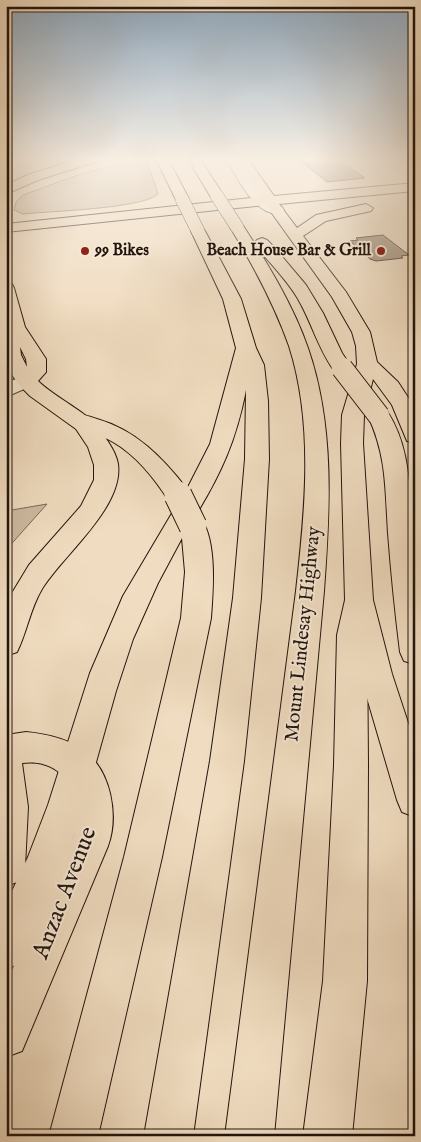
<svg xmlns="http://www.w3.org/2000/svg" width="421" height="1142" font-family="'IM FELL English',serif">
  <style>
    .green { fill: #cdbaa2; stroke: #786758 }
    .building { fill: #8d7c6a; stroke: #22140d }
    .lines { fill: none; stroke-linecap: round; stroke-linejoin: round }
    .minor-casing { stroke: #56463a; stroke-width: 2 }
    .major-casing { stroke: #22140d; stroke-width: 2 }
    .highway-casing { stroke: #22140d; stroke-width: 2 }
    .minor { fill: #f5e8d6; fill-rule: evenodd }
    .major { fill: #f0dcc0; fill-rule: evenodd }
    .highway { fill: #f0dcc0; fill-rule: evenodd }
    .highway-bridge-far2-casing { stroke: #22140d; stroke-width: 14; stroke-linecap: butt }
    .highway-bridge-far1-casing { stroke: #22140d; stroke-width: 23; stroke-linecap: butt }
    .highway-bridge-casing { stroke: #22140d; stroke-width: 29; stroke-linecap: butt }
    .highway-bridge-far2 { stroke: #f0dcc0; stroke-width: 13 }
    .highway-bridge-far1 { stroke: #f0dcc0; stroke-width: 21 }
    .highway-bridge { stroke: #f0dcc0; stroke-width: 27 }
    .poi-dot { fill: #8f2418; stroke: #f5e8d6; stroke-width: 2 }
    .labels { text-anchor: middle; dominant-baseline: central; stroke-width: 4; stroke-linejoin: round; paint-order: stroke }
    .far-poi-label { font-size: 16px; font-weight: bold; fill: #22140d; stroke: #f5e8d6; text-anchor: start }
    .street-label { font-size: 20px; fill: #22140d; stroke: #f5e8d6 }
    .near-street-label { font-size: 24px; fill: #22140d; stroke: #f5e8d6 }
  </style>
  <rect width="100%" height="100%" fill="#f0dcc0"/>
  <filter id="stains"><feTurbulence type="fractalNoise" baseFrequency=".004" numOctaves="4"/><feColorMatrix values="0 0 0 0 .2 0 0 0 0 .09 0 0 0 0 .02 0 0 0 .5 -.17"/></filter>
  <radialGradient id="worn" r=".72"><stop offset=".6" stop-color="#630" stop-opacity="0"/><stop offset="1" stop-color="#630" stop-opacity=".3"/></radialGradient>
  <path class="green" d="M134 159H146L158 194C142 209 49 211 23 214L14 210 16 202 23 195 72 177Z
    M47 504 6 550V511Z"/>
  <path class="building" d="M298 159H338L365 178 327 182Z
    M383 235 409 255 401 256 403 258 376 261 370 259 350 241 358 240 356 238Z"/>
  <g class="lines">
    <defs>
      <path id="minor" d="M226 159H238L265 199 282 207 284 210 282 213C256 219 237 177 226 159Z
        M26 375 33 377 36 381 33 385 6 397V383Z"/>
      <path id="major" d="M80 159H97L95 162 38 180 6 194V185L30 174Z
        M236 159H248L274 196 415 183V191L279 204 297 228 316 215 366 204 373 208 371 211 326 221 303 236 346 292 370 332 377 362 398 382 413 405 415 409V443L407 441 392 405 373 379 364 415 363 443 373 600 392 674 415 744V817L402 812 397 800 360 674 345 600 341 443 342 415 357 364 356 346 352 332 332 297 266 205 6 232V224L261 197Z
        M6 283 12 284 14 288 25 327 46 359V372L38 381C58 400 85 410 100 430 107 440 116 452 118 464 124 507 63 555 42 589 30 609 27 632 17 652L6 656V603L29 565 81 506 94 480V465L88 447 76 429 30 396 19 385 6 366ZM20 347 26 359 27 367 21 355Z
        M26 732C46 734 67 738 84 751 111 770 119 816 108 846L22 1051 6 1057V983L73 838C85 800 67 757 22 763L28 807 25 867 20 881 6 886V735Z"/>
      <path id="highway" d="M156 159H168L189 199 187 202H177Z
        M188 159H200L224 196 222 199H212Z
        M237 223 242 224 244 227C269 266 293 305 308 348 335 426 330 510 324 591L274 1136H225L296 591C305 511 314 424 289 346 274 304 253 265 230 227L232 224Z
        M198 227 203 228 205 231 241 299 256 348 264 365 268 401 269 459 261 598 244 761 193 1136H144L210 761 233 598 245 459 246 390C236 441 221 474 194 518L202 520C217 544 213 591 211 618L162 857 98 1136H49L124 857 181 618 185 572 182 538 158 583 133 639 116 691 84 805 72 842 45 910 21 963 6 969V904L28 857 48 805 90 673 123 596 178 503 169 501C154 478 137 456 113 442 102 435 73 427 68 420L71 415C81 413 88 416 97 419 136 430 163 458 187 489L210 444 236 348 223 299 191 231 193 228Z
        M262 238 267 240 274 247 306 285 323 313 342 353 352 368 349 372 342 374 335 372C318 349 312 323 298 299 286 278 268 262 254 243L257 240Z
        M379 410 387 411C406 440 409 473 411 507 416 559 415 611 415 664L404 661 400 652C395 612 391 573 388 533 385 489 387 457 368 416L371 411Z
        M359 589 369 593 373 600 367 635 368 765 367 981 352 1136H303L323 981 334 765 337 635 345 600 349 593Z"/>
    </defs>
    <use href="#minor" class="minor-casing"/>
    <use href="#major" class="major-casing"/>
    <use href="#highway" class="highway-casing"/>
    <use href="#minor" class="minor"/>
    <use href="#major" class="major"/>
    <use href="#highway" class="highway"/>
    <defs>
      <path id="highway-bridge-far2" d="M217 196 237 227
        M182 199 198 231"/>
      <path id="highway-bridge-far1" d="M342 368 379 416"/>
      <path id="highway-bridge" d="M178 495 193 526"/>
    </defs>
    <use href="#highway-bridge-far2" class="highway-bridge-far2-casing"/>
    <use href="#highway-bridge-far1" class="highway-bridge-far1-casing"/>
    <use href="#highway-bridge" class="highway-bridge-casing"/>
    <use href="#highway-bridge-far2" class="highway-bridge-far2"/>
    <use href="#highway-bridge-far1" class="highway-bridge-far1"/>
    <use href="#highway-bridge" class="highway-bridge"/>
  </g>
  <linearGradient id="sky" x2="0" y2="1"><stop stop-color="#8fa9c0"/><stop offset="0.5" stop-color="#f8efe3"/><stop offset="1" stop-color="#f8efe3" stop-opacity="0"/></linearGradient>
  <rect width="421" height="319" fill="url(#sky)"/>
  <g class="poi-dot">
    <circle cx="85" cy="251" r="5"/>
    <circle cx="381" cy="251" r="5"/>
  </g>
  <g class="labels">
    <g class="far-poi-label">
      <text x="95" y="251">99 Bikes</text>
      <text x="371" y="251" text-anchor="end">Beach House Bar &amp; Grill</text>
    </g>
    <g class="street-label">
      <text transform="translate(303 634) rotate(-84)">Mount Lindesay Highway</text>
    </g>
    <g class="near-street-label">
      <text transform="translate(65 893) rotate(-69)">Anzac Avenue</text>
    </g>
  </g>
  <rect width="421" height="1142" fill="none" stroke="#f0dcc0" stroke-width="25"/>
  <rect x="8" y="8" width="406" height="1127" fill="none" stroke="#22140d" stroke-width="2.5"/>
  <rect x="12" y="12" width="396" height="1117" fill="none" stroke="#22140d"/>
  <rect width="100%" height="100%" filter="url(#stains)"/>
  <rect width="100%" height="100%" fill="url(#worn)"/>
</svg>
